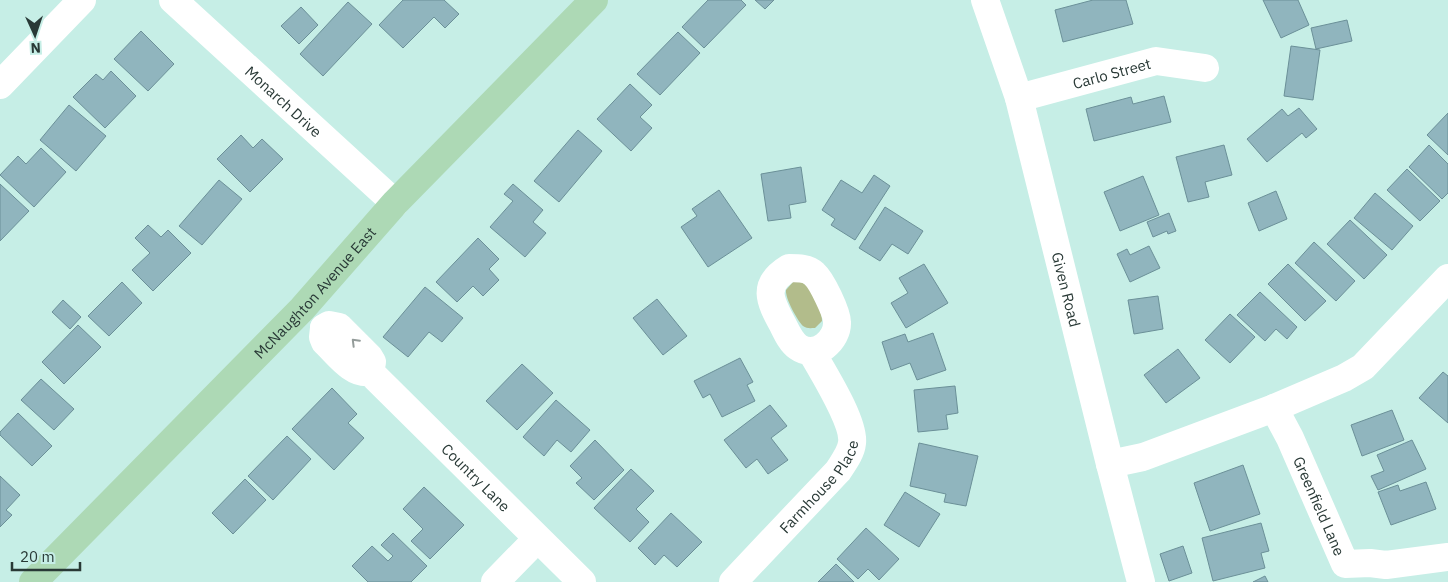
<svg xmlns="http://www.w3.org/2000/svg" width="1448" height="582" font-family="'IBM Plex Sans',sans-serif">
  <style>
    .green { fill: #b2bc8b }
    .building { fill: #90b5be; stroke: #6b9098 }
    .lines { fill: none; stroke-linecap: round; stroke-linejoin: round }
    .minor { stroke: #fff; stroke-width: 28 }
    .major { stroke: #add9b5; stroke-width: 28 }
    .oneway { stroke: #949c9a }
    .labels { text-anchor: middle; dominant-baseline: central; stroke-width: 5; stroke-linejoin: round; paint-order: stroke }
    .street-label { font-size: 15px; fill: #293936; stroke: #c6eee6 }
  </style>
  <rect width="100%" height="100%" fill="#c6eee6"/>
  <path class="green" d="M793 282C795 282 799 282 801 282 811 285 823 312 822 321L815 328C811 328 807 329 803 326 797 320 785 298 786 290Z"/>
  <path class="building" d="M403 0H444L459 14 445 28 434 17 403 48 379 25Z
    M708 0H741L746 5 704 48 682 27Z
    M755 0H774L765 9Z
    M1093 0H1126L1133 24 1063 42 1055 10Z
    M1263 0H1298L1309 25 1281 38Z
    M348 2 372 24 323 76 300 54Z
    M301 7 318 25 299 44 281 26Z
    M1347 20 1352 41 1316 49 1311 28Z
    M141 31 174 64 148 91 114 59Z
    M678 32 700 53 660 95 637 74Z
    M1291 46 1320 50 1313 100 1284 96Z
    M111 71 136 96 105 128 73 97 96 74 103 80Z
    M630 84 652 105 640 117 652 128 631 151 597 119Z
    M1164 96 1171 122 1094 141 1086 109 1131 97 1133 104Z
    M69 105 106 136 76 171 40 140Z
    M1299 108 1317 129 1306 138 1302 133 1267 162 1247 139 1282 109 1288 116Z
    M1448 113V155L1427 135Z
    M578 130 602 151 559 202 534 181Z
    M241 135 253 148 262 139 283 159 250 192 217 159Z
    M1224 145 1232 175 1205 182 1209 197 1188 202 1176 157Z
    M1429 145 1448 164V193L1442 199 1409 167Z
    M41 148 66 172 34 207 0 175 18 156 26 164Z
    M801 167 806 202 789 205 791 218 768 221 761 174Z
    M1407 169 1440 201 1420 221 1387 190Z
    M874 175 890 186 855 240 831 225 835 219 822 210 841 180 862 193Z
    M1143 176 1159 215 1120 231 1104 192Z
    M219 180 242 199 202 245 179 226Z
    M0 184 29 211 0 241Z
    M513 184 543 210 533 222 546 233 525 257 490 227 513 201 504 194Z
    M719 190 752 238 708 267 681 227 697 216 692 209Z
    M1276 191 1287 219 1259 231 1248 203Z
    M1375 193 1413 226 1392 250 1354 218Z
    M885 207 923 231 908 254 892 244 880 261 859 248Z
    M1169 213 1176 231 1168 234 1167 231 1153 237 1147 222Z
    M1350 220 1387 255 1364 279 1327 244Z
    M148 225 161 237 168 230 191 253 153 291 132 270 150 253 135 238Z
    M478 238 499 259 489 269 499 280 483 296 473 286 457 302 436 282Z
    M1314 242 1355 281 1336 301 1295 263Z
    M1149 246 1160 268 1130 282 1117 254 1127 249 1130 255Z
    M924 264 948 303 906 328 891 303 908 293 899 278Z
    M1288 264 1326 301 1305 321 1268 284Z
    M122 282 142 303 109 336 88 316Z
    M425 287 463 318 442 342 429 332 408 357 383 337Z
    M1260 292 1297 327 1287 339 1276 329 1265 341 1237 315Z
    M1158 296 1163 329 1134 334 1128 300Z
    M657 299 687 336 663 355 633 318Z
    M63 300 81 317 70 329 52 312Z
    M1230 314 1255 337 1230 363 1205 340Z
    M78 325 101 347 64 384 42 362Z
    M933 333 946 370 917 380 910 363 891 370 882 342 905 334 908 342Z
    M1178 349 1200 378 1166 403 1144 375Z
    M740 358 753 382 747 385 755 401 722 417 710 394 703 398 694 381Z
    M522 364 553 393 517 430 486 401Z
    M1443 372 1448 376V423L1419 398Z
    M41 379 74 409 54 430 21 400Z
    M955 386 958 413 946 415 948 429 918 432 914 390Z
    M332 388 357 414 348 423 364 438 334 470 292 429Z
    M556 400 590 430 571 452 557 440 544 456 523 437Z
    M770 405 787 426 771 438 788 460 768 474 757 459 746 468 724 440Z
    M1392 410 1404 440 1362 456 1351 425Z
    M18 413 52 446 32 466 0 435V432Z
    M287 436 311 459 273 500 248 476Z
    M595 440 624 470 594 500 576 483 582 478 570 466Z
    M1412 440 1426 469 1378 490 1371 476 1384 471 1377 455Z
    M919 443 978 456 966 506 944 502 946 494 910 486Z
    M1243 465 1260 514 1210 531 1194 483Z
    M631 469 654 491 636 509 649 522 630 542 594 508Z
    M0 476 20 495 6 510 12 515 0 527Z
    M245 479 266 500 233 534 212 513Z
    M1426 482 1436 509 1391 525 1378 492 1398 485 1400 491Z
    M424 487 464 525 430 559 411 541 423 529 403 509Z
    M905 492 940 514 919 547 884 525Z
    M671 513 702 542 677 567 664 555 655 565 638 548Z
    M1261 523 1269 551 1261 553 1265 568 1213 581 1202 538Z
    M866 528 899 559 879 580 868 569 858 579 837 559Z
    M393 533 427 566 411 582H368L352 566 372 546 388 561 393 556 381 545Z
    M1183 546 1192 573 1169 581 1160 554Z
    M836 564 854 582H818Z
    M1265 576 1268 582H1253Z"/>
  <g class="lines">
    <g class="minor">
      <path id="s1" d="M173 0 395 203"/>
      <path id="s2" d="M985 0 1019 98 1110 464 1141 582"/>
      <path d="M0 85 82 0"/>
      <path id="s3" d="M1019 98 1156 61 1205 68"/>
      <path d="M789 268C798 268 808 268 814 274 822 281 837 313 837 322 838 340 816 360 798 347 791 342 787 333 783 325 770 301 761 285 789 268Z"/>
      <path id="s4" d="M324 328 323 337 325 342C337 353 352 375 370 372L582 582"/>
      <path d="M324 328 329 325 339 327 369 357 372 362 370 372"/>
      <path id="s5" d="M1274 408 1290 438 1345 564 1370 563 1386 565 1448 557"/>
      <path d="M1110 464 1143 457 1274 408 1344 378 1363 367 1448 278"/>
      <path d="M495 582 537 539"/>
      <path id="s6" d="M733 582 838 471C843 463 851 453 852 443 855 422 822 371 811 351"/>
    </g>
    <path class="major" id="s7" d="M33 582 302 309 395 203 594 0"/>
  </g>
  <defs><path id="oneway-chevron" d="M-2-3.5L2.5 0L-2 3.5" fill="none" stroke-width="1.6" stroke-linecap="round" stroke-linejoin="round" transform="scale(1.25)"/></defs>
  <use class="oneway" href="#oneway-chevron" transform="translate(355 342) rotate(-135)"/>
  <g class="labels">
    <g class="street-label">
      <text stroke="none"><textPath href="#s3" startOffset="96">Carlo Street</textPath></text>
      <text stroke="none"><textPath href="#s1" startOffset="150">Monarch Drive</textPath></text>
      <text stroke="none"><textPath href="#s2" startOffset="301">Given Road</textPath></text>
      <text stroke="none"><textPath href="#s7" startOffset="404">McNaughton Avenue East</textPath></text>
      <text stroke="none"><textPath href="#s4" startOffset="220">Country Lane</textPath></text>
      <text stroke="none"><textPath href="#s6" startOffset="129">Farmhouse Place</textPath></text>
      <text stroke="none"><textPath href="#s5" startOffset="108">Greenfield Lane</textPath></text>
    </g>
  </g>
  <g transform="translate(35 35) rotate(177)" stroke="#c6eee6" stroke-width="4" paint-order="stroke">
  <path d="M0-4L9 19L0 12L-9 19Z" fill="#293936"/>
  <text y="-8" font-size="14" font-weight="bold" text-anchor="middle" fill="#293936">N</text>
  </g>
  <path d="M12 562v8h68v-8" fill="none" stroke="#293936" stroke-width="2.5"/>
  <text x="20" y="562" font-size="15" fill="#293936" stroke="#c6eee6" stroke-width="4" paint-order="stroke">20 m</text>
</svg>
